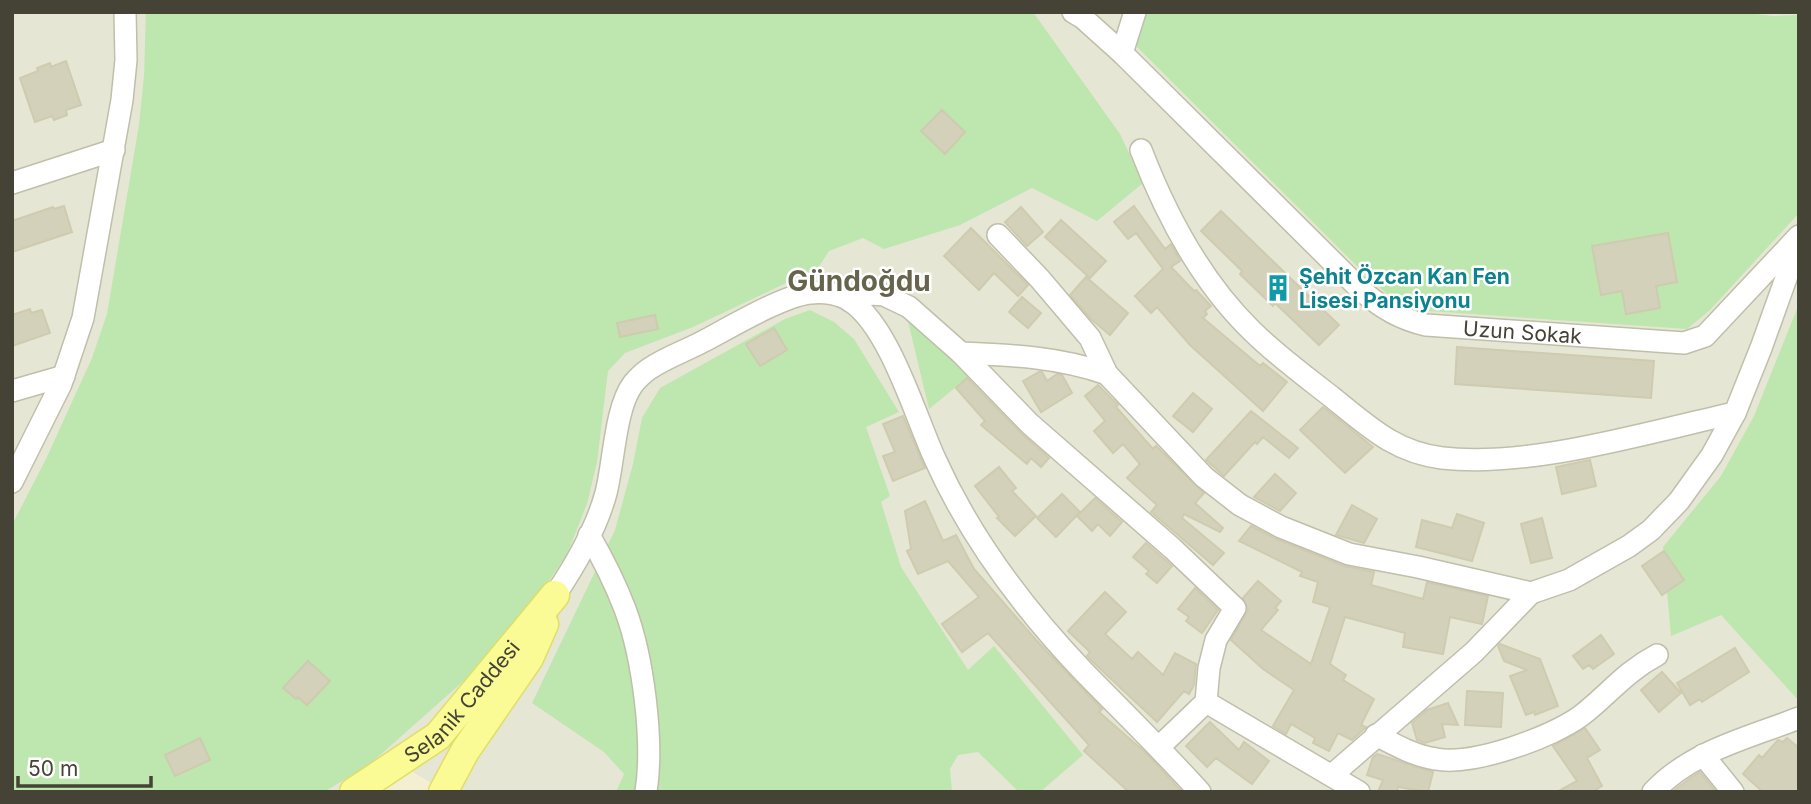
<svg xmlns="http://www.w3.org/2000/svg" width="1811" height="804" font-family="Inter,sans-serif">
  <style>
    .residential { fill: #e6e6d4 }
    .commercial { fill: #f4efd1 }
    .green { fill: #bee6af }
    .building { fill: #d4d1bb; stroke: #cecbaf; stroke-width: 2 }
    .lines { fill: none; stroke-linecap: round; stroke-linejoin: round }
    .minor-casing { stroke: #c0bfab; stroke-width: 24 }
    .major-casing { stroke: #e0de66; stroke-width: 31 }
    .minor { stroke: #fff; stroke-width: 21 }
    .major { stroke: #fbfb96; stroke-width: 28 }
    .labels { text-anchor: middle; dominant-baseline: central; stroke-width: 5; stroke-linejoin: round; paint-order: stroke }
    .culture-label { font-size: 21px; font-weight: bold; fill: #0d838f; stroke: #fff; text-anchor: start }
    .street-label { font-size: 21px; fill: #454335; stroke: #fff }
    .district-label { font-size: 28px; font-weight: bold; fill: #67644d; stroke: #fff }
  </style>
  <rect width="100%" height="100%" fill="#f2f2e6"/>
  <path class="residential" d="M12 12H1799V792H12Z"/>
  <path class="commercial" d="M403 766 433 784 428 792H370Z"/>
  <path class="green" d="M146 12H1033L1120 134 1143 183 1097 221 1032 188 960 225 884 249 863 238 829 251 818 268 693 327 625 353 608 371 597 462 587 504 567 554 528 612 494 654 370 764 324 792H12V525L46 459 92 358 107 314 139 125 144 76Z
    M1141 12H1739L1773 16 1799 15V213L1710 310 1687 329 1414 310 1398 304 1366 275 1131 41Z
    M1799 304V701L1721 615 1671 636 1663 547 1721 476 1754 416Z
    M810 310 834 322 854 339 899 412 866 427 890 496 881 502 901 567 968 670 994 646 1083 755 1040 792H1019L978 752 958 755 950 769 952 792H616L624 774 604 752 532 703 615 530 633 464 642 418 660 388 785 319Z
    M906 313 972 374 929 409Z"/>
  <path class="building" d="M66 61 81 105 66 110 67 115 54 120 52 116 35 122 20 78 38 71 37 68 50 63 51 67Z
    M942 110 965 132 945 154 921 131Z
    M64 206 72 232 12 252V221L53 207 54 209Z
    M1134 206 1165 249 1171 244 1180 261 1171 267 1194 291 1196 290 1211 306 1205 311 1207 314 1203 318 1260 366 1263 363 1287 382 1263 411 1190 345 1157 307 1151 313 1135 296 1163 269 1136 233 1128 239 1114 222Z
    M1021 207 1043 232 1027 246 1005 222Z
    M1221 211 1339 325 1319 345 1275 303 1273 306 1240 274 1242 271 1201 231Z
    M1061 220 1106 261 1090 278 1045 237Z
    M971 228 1028 285 1018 296 994 273 979 290 944 256Z
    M1668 233 1677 282 1656 286 1660 308 1626 314 1622 291 1601 295 1592 246Z
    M1086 277 1128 313 1110 335 1091 319 1070 295Z
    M1022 297 1041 313 1028 328 1009 312Z
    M30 309 31 313 42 310 50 333 12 346V315Z
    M655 315 658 329 620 337 617 323Z
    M774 328 787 350 760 366 746 344Z
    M1457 347 1654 361 1651 398 1455 384Z
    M1039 372H1042L1047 381 1057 374 1062 375 1072 393 1041 412 1023 381Z
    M967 378 1021 433 1049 458 1041 467 1031 458 1027 464 981 425 985 421 956 388Z
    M1098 385 1118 405 1116 407 1153 449 1156 446 1204 493 1195 503 1223 528 1220 532 1184 514 1182 518 1224 553 1213 565 1151 512 1157 505 1127 478 1140 464 1123 444 1113 453 1094 431 1105 421 1085 396Z
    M1193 393 1212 409 1193 432 1173 416Z
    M1323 407 1373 447 1345 473 1300 430Z
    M1251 411 1298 448 1289 458 1263 437 1257 444 1255 442 1224 476 1206 460Z
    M903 416 925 468 893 481 883 456 895 452 883 424Z
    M1590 460 1596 486 1562 494 1556 467Z
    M999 467 1016 488 1012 491 1036 516 1015 536 997 518 999 517 975 486Z
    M1275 474 1296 493 1280 511 1254 497Z
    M1062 494 1080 512 1056 537 1037 518Z
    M1095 498 1122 522 1110 536 1098 524 1092 531 1077 516Z
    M925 501 943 541 956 535 974 569 1036 640 1102 709 1099 712 1147 754 1182 792H1129L1084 751 1089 745 988 633 962 652 942 624 979 597 948 561 918 574 907 551 911 549 905 511Z
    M1352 505 1377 519 1364 543 1336 535Z
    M1457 514 1484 523 1472 561 1416 547 1422 520 1452 528Z
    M1542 518 1552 558 1531 563 1521 524Z
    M1251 526 1276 539 1344 566 1374 572 1371 585 1423 599 1427 582 1488 596 1482 624 1450 617 1443 654 1403 647 1405 633 1345 617 1330 664 1346 675 1343 680 1374 699 1361 725 1366 727 1352 740 1338 733 1329 751 1313 743 1315 738 1291 724 1286 734 1273 726 1294 690 1263 669 1231 640 1248 610 1243 598 1258 581 1281 601 1275 608 1278 610 1261 630 1311 664 1330 607 1313 602 1318 582 1300 576 1302 572 1239 541Z
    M1146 543 1172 566 1157 583 1146 574 1149 571 1133 557Z
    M1664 551 1684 580 1662 595 1642 566Z
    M1195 588 1218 610 1202 633 1186 621 1189 617 1178 609Z
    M1105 592 1126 612 1105 634 1132 659 1138 652 1163 675 1175 653 1196 664 1194 685 1189 694 1184 691 1157 722 1093 662 1087 656 1090 652 1068 631Z
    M1601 635 1614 654 1593 669 1589 665 1583 669 1573 656Z
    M1500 644 1540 659 1558 706 1535 715 1534 712 1526 715 1510 676 1527 670 1504 661 1498 646Z
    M1735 648 1749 672 1702 702 1700 699 1690 705 1677 683Z
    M308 661 330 681 307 705 298 697 296 699 283 688Z
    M1662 672 1681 693 1659 712 1641 690Z
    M1467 691 1503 693 1501 727 1465 725Z
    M1448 703 1458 725 1442 724 1445 737 1425 743 1417 740 1412 723 1427 710Z
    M1210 722 1239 750 1244 742 1269 761 1252 784 1216 758 1207 767 1186 746Z
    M1585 728 1600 750 1587 758 1602 786 1592 792H1557L1577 781 1553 746Z
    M200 738 210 760 175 776 165 755Z
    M1787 738 1799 748V792H1763L1743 774 1759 755 1762 758 1778 740 1783 742Z
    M1377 754 1433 772 1428 792 1398 787 1397 792H1378L1383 780 1367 775 1373 757Z
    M1700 772 1716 792H1672L1692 777Z"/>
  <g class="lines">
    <defs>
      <g id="minor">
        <path id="s1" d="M1073 12 1083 18 1122 53 1362 291C1382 308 1400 319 1426 325L1684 343 1705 336 1799 236"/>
        <path d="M1122 53 1135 12"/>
        <path d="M1141 150C1166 215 1201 281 1251 330 1276 355 1305 376 1333 398 1369 427 1395 452 1442 458 1532 468 1647 432 1735 413"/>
        <path d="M12 183 114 150"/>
        <path d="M998 235 1040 279 1090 338 1107 374 1204 477 1240 505 1281 527 1349 554 1418 567 1531 593"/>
        <path d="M850 301 872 294 884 295 909 307 961 353 1030 424 1172 548 1235 608 1216 640 1209 668 1206 702 1159 747"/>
        <path d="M961 353C1011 355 1060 357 1107 374"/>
        <path d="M12 391 64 376"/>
        <path d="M12 482 61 384 83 318 122 100 126 60 125 12"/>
        <path d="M589 535C603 559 615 583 625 609 643 657 654 741 646 792"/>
        <path d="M555 595C576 564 596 530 606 493 614 462 615 408 633 384 638 378 643 373 649 369 665 358 685 351 702 342 729 328 782 296 810 293 824 291 841 294 852 302 890 329 915 415 935 459 970 537 1024 609 1083 671 1122 711 1162 750 1200 792"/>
        <path d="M1206 702 1359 792"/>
        <path d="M1376 735C1395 745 1415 756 1436 759 1473 766 1553 737 1582 715 1610 693 1625 672 1657 655"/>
        <path d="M1703 755 1733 792"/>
        <path d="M1332 775 1474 652 1531 593 1569 580 1629 546 1651 530 1679 501 1712 455 1735 413 1761 348 1799 242"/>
        <path d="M1653 792C1691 751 1748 738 1799 718"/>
      </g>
      <g id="major">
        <path id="s2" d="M354 792 438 736 555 595"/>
        <path d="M443 792 465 751 529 658 544 624"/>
      </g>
    </defs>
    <use href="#minor" class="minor-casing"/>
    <use href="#major" class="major-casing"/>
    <use href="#minor" class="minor"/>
    <use href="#major" class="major"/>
  </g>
  <defs>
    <symbol id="building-bare" viewBox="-9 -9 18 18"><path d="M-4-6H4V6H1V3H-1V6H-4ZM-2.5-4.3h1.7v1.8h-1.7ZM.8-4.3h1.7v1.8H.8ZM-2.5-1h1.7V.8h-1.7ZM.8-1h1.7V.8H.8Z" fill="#0f9aa8" stroke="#fff" stroke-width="2.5" paint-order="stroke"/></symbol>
  </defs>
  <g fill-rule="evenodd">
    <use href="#building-bare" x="1259" y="269" width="38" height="38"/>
  </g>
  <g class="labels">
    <g class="culture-label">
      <text x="1299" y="276">Şehit Özcan Kan Fen<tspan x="1299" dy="24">Lisesi Pansiyonu</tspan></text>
    </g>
    <g class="street-label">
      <text stroke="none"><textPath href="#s1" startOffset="572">Uzun Sokak</textPath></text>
      <text stroke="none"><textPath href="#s2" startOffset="142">Selanik Caddesi</textPath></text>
    </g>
    <g class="district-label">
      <text x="859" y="281">Gündoğdu</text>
    </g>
  </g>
  <rect width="1811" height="804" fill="none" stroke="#454335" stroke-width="28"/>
  <path d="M18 776v10h133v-10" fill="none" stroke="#454335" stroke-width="3.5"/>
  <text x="28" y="776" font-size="21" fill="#454335" stroke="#ffffff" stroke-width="5" paint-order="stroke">50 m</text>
</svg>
